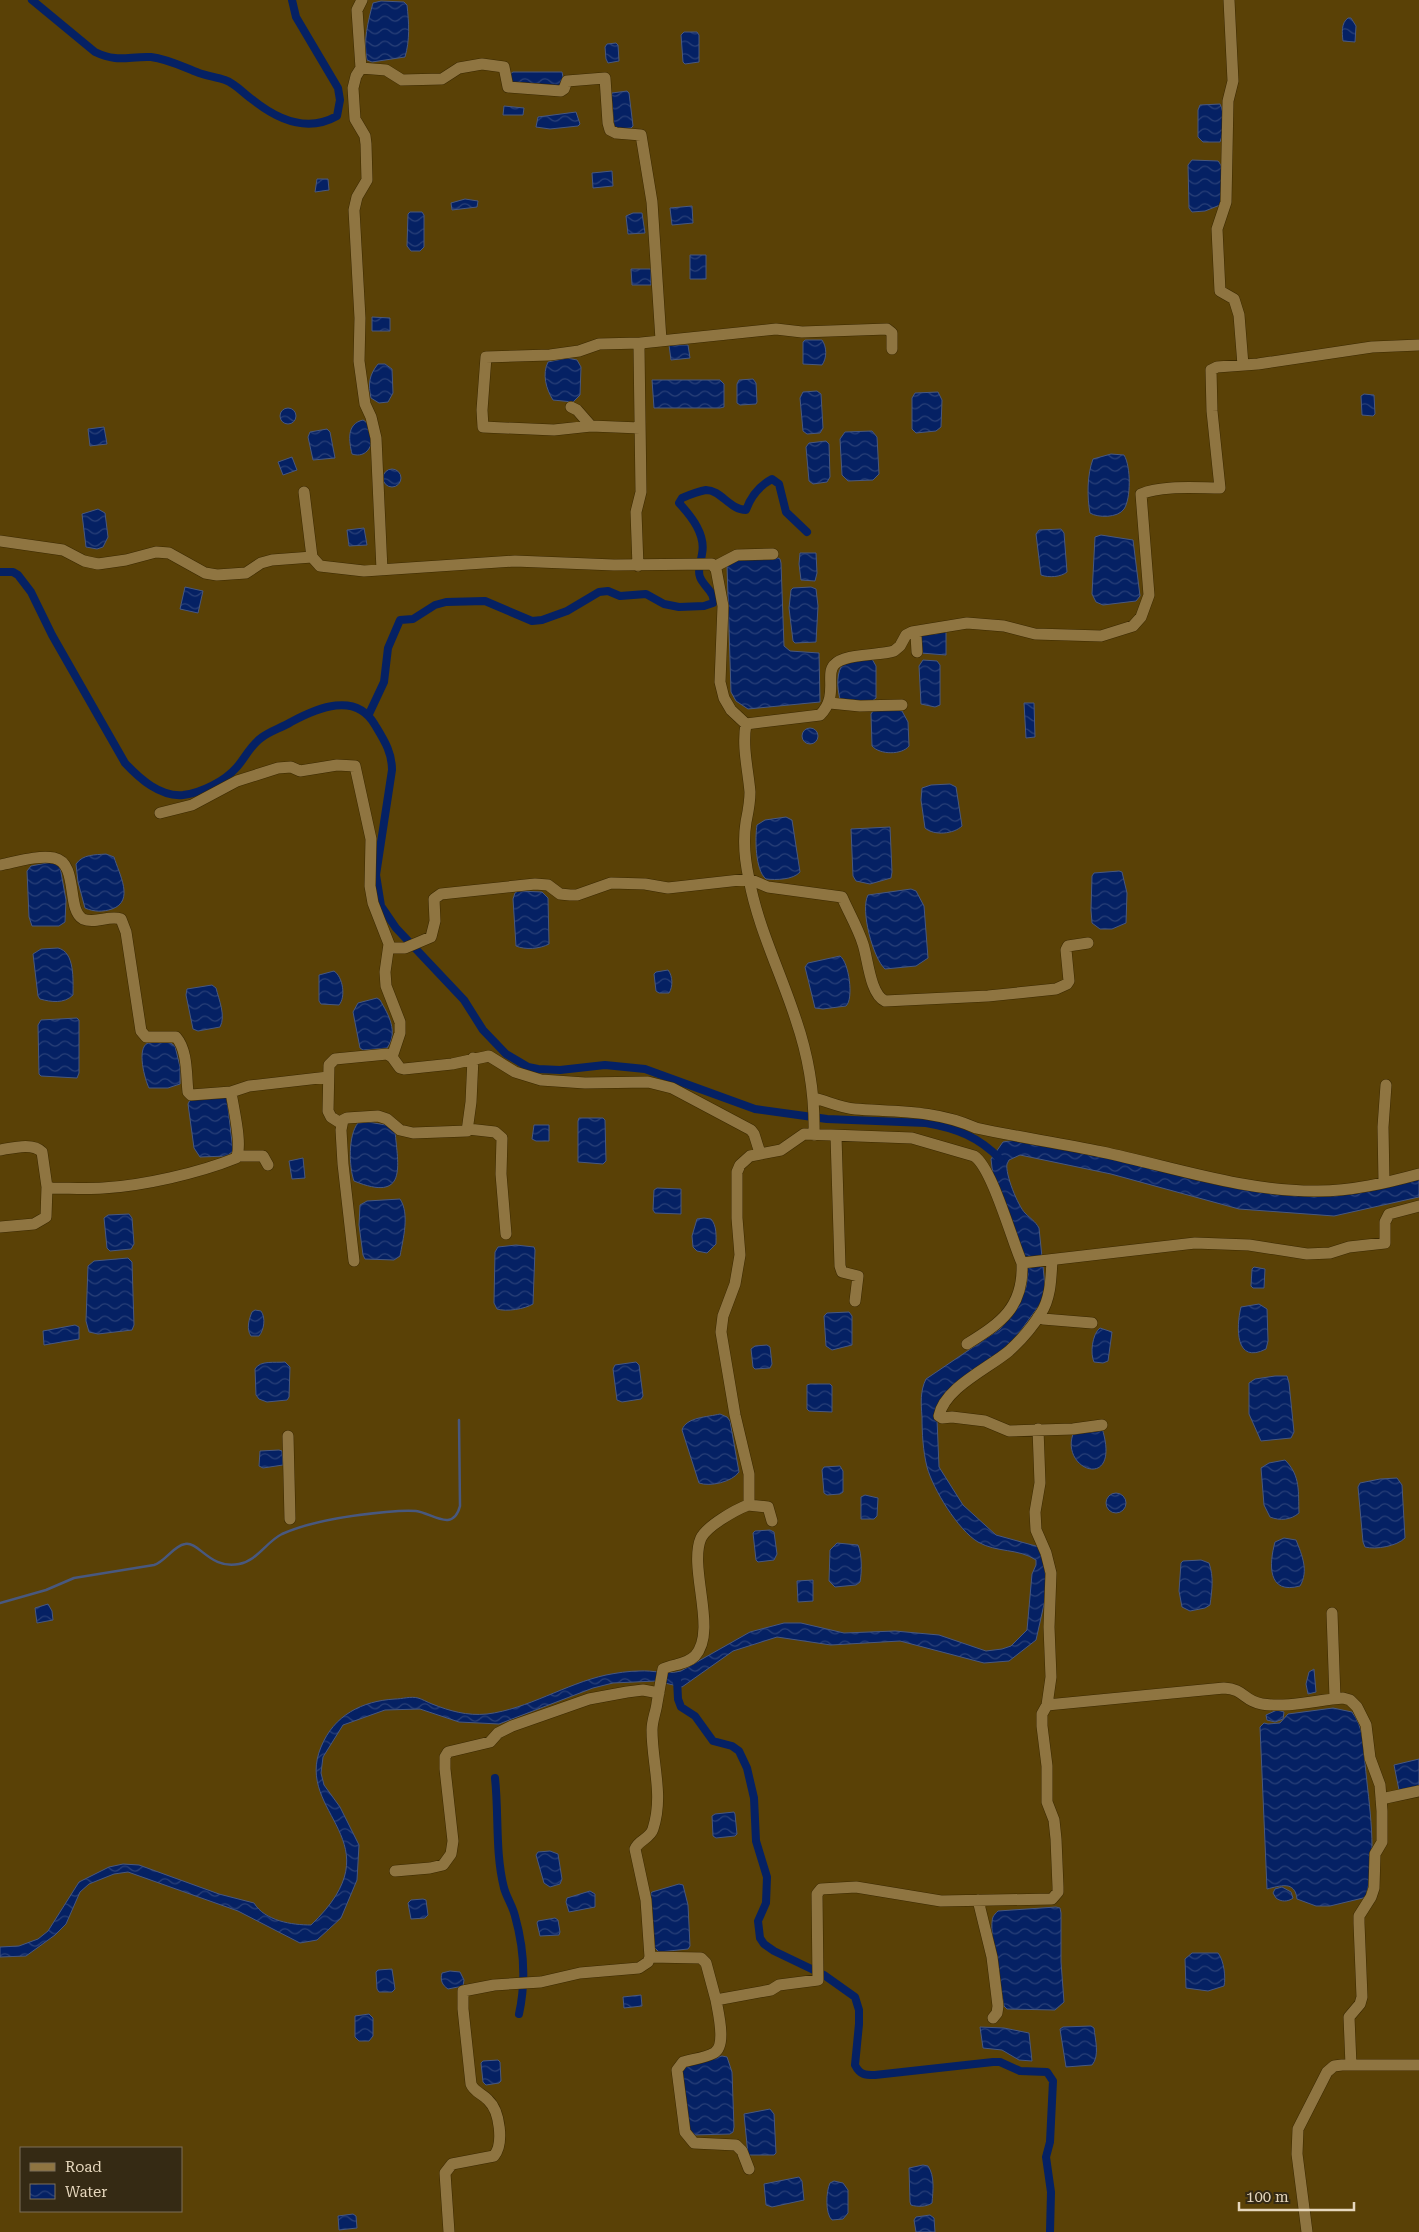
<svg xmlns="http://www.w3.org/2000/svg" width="1419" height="2232" font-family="'Roboto Serif',serif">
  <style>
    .water { fill: url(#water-waves); stroke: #48587f }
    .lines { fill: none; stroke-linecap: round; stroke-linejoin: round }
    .stream { stroke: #48587f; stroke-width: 2.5 }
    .canal { stroke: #052164; stroke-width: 8 }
    .minor-casing { stroke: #3b2900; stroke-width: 12 }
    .minor { stroke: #8f7541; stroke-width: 11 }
  </style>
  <defs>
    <pattern id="water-waves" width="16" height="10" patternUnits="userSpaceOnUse" patternTransform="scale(1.25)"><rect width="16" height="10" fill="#052164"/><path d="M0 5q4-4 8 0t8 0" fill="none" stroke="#294078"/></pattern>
  </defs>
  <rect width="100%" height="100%" fill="#5a4106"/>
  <path class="water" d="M381 1 404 2 407 5C409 23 410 40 405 57L372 62 367 60C363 42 368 21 373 3Z
    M1348 18H1351L1356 26 1355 42 1343 41C1342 33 1341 23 1348 18Z
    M684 32H697L699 35V62L685 64 683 62 681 35Z
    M616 43 618 45 619 61 608 63 606 59 605 47 607 44Z
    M513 72H562L564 82 557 87 511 83 510 74Z
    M627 91 629 93 633 126 631 128 618 129 614 126 611 96 612 93Z
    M1220 104C1225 113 1224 132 1220 142H1203L1198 137V110L1200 105Z
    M504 106 524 108 523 115H503Z
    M576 112 580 124 578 126 550 129 536 127 538 117Z
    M1192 160 1218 161C1227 171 1222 192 1220 205L1205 211 1192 212 1189 208 1188 165Z
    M612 171 613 186 593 188 592 173Z
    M317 179H328L329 190 315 192Z
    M465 199 478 201 477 207 452 210 451 203Z
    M692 206 693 223 672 225 670 208Z
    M410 212H422L424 215V247L420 251H411L407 246 408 214Z
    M633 213H642L645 233 628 234 626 216Z
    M690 255H706V279H690Z
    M631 269H651V285H632Z
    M372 317 390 318V331H372Z
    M805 340H822C827 347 827 358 822 365L803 364V342Z
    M669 345H688L690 358 671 360Z
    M567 358 577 360 581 367 580 395 573 402 553 400C546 389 542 374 548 362Z
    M378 364H385L392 369 393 393 388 402 379 403 371 398C368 384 369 375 378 364Z
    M753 379 756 383 757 402 756 404 740 405 737 403V384L739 380Z
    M652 380H720L724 384V407L720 408H654Z
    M817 391 821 394 823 428 820 433 807 434 803 431 800 398 803 392Z
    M938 392 942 400 941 427 936 431 916 433 912 429V398L915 393Z
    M1364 394 1374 395 1375 414 1373 416 1362 415 1361 396Z
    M280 416a8 8 0 1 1 16 0a8 8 0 1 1-16 0Z
    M363 420C379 429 373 461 352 454 349 441 346 424 363 420Z
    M104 427 107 444 90 446 88 429Z
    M327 429 330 432 335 458 313 460 308 437 310 432Z
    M872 431 877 437 879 474 873 480 848 481 842 475 840 439 845 432Z
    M826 441 829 444 830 477 827 482 813 484 809 481 806 447 809 443Z
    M1111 454 1124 455C1131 466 1131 499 1124 509 1118 518 1098 518 1090 513 1087 497 1087 475 1093 459Z
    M292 457 297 470 283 475 278 462Z
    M383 478a9 9 0 1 1 18 0a9 9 0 1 1-18 0Z
    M98 509 105 513 108 537 103 547 97 549 86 547 82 514Z
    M364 528 367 545 349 546 347 530Z
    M1061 529 1064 533 1067 572C1061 577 1049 578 1041 575L1036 534 1039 530Z
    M1101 535 1133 540 1140 596 1136 601 1103 605 1096 602 1092 594 1095 537Z
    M800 553H816L817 573 815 581 801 580 799 564Z
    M776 557 780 559 781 563 784 646 790 651 819 653 820 702 748 709 736 701 731 692 727 565 730 560Z
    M185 587 203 591 198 613 180 609Z
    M811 587 816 589 818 606 816 642 795 643 793 641 789 608 791 590 793 588Z
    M946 631V655L921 653 920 633Z
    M872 659 876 666V698L871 702 840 699C837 688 836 671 844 663Z
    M923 660 937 661 940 665V705L935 707 921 704 919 666Z
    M1024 703H1034L1035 737 1026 738Z
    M892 709 902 711 908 722 909 746C902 755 880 755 872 746L871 714 873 711Z
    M802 736a8 8 0 1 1 16 0a8 8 0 1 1-16 0Z
    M950 784 956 787 962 826C954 834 934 836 925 828L921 800 922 788 931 785Z
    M786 817 792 820 800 872C793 880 776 880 766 879 755 870 755 838 757 825L765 820Z
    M890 827 892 872 891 878 870 884 856 881 853 876 851 829Z
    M106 854 114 857C119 874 135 901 112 909 103 912 94 912 85 908L78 882 76 864C83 854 95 855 106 854Z
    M52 862 60 867 66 900 65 922 59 926H32L29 917 27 871 31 866Z
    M1119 871 1122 872 1127 893 1126 923 1112 929H1100L1092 923 1091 910 1092 876 1094 873Z
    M911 889 916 891 924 906 928 958 916 966 885 969C873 958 860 910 868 895Z
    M518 891 542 892 548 898 549 944C540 949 525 950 516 946L513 899 515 893Z
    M58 948C75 952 73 980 73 995 64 1004 51 1002 40 999L38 996 33 954 41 949Z
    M840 956C849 962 854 999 846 1006L823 1009 815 1008 805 967 808 963Z
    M668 970C673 976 673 987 669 993H659L656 991 654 974 656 972Z
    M334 971C343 977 346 997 339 1005L321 1004 319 1001V975Z
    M212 985 216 988C219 1000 226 1016 220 1027L198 1031 193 1029 186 995 187 989Z
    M377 998 380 1000C388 1014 399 1032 387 1048L363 1050 360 1048 353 1012 358 1003Z
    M77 1018 79 1020V1073L77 1078 41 1076 39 1074 38 1025 41 1020Z
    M169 1042 175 1046 180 1067V1084L168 1088H149C145 1080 136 1048 148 1043 154 1042 162 1042 169 1042Z
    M225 1097 227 1099 233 1151 227 1156 200 1157 194 1148 188 1104 190 1100Z
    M579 1118H603L605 1120 606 1161 603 1164 578 1162V1121Z
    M368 1122 392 1126 395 1131C398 1166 408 1203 354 1181 349 1167 348 1135 358 1123Z
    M534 1125H549V1141H536L532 1139Z
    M1022 1139 1255 1190 1314 1197 1395 1185 1419 1179V1197L1334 1216 1239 1209 1111 1174 1020 1155 1009 1160 1007 1164C1005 1174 1018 1206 1025 1213 1031 1219 1035 1221 1039 1228L1046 1296 1011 1344 948 1392 937 1419 939 1467 963 1505 996 1535 1043 1548 1047 1591 1036 1640 1009 1661 984 1663 900 1641 831 1645 777 1637 733 1651 682 1687 656 1681 613 1683 593 1688 499 1724 459 1722 420 1709 385 1710 343 1725 323 1757 321 1773 324 1785 340 1807 359 1845 357 1880 341 1918 317 1940 300 1943 238 1911 128 1872 114 1874 89 1884 80 1892 66 1924 55 1935 26 1956 0 1957V1947L19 1946 38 1939 48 1931 79 1882 109 1867 123 1864 139 1865 219 1894 254 1903C265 1921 292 1925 311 1925 399 1841 293 1814 321 1747 334 1715 362 1701 395 1699 402 1699 411 1696 418 1698 422 1699 427 1702 432 1704 450 1711 467 1716 487 1714 528 1709 565 1684 606 1675 616 1673 629 1671 639 1671 654 1670 666 1675 681 1671L750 1632 784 1623H801L844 1633 895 1631 939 1635 986 1651 1002 1649 1011 1646 1027 1630 1032 1574 1036 1565V1560C1018 1548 997 1553 978 1542 958 1530 933 1489 927 1467 923 1451 922 1433 922 1417 921 1403 920 1391 926 1379L1000 1329 1015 1311 1026 1287 1028 1274 1022 1251 993 1176 991 1159 1003 1142Z
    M303 1158 305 1178 292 1179 289 1161Z
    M657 1188 681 1189V1214L655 1213 653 1210 654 1190Z
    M400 1199C410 1214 403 1239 400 1256L394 1260 365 1259 363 1255 359 1225 360 1205 367 1201Z
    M129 1214 132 1218 134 1244 131 1249 110 1251 107 1248 104 1218 108 1215Z
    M704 1218 711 1219C717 1226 716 1236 716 1244L707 1253 697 1251 693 1247 692 1236 697 1219Z
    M516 1245 534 1247 535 1250 533 1304C525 1309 506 1312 497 1309L494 1303 495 1252 498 1247Z
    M128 1258 132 1262 134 1325 132 1330 98 1334 89 1332 86 1321 88 1266 94 1261Z
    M1254 1267 1265 1269 1264 1288H1253L1251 1286 1252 1269Z
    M1259 1304 1267 1309 1268 1341 1266 1349C1235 1365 1236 1327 1241 1307Z
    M255 1310 261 1311C266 1318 264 1330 259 1336H251C246 1329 249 1319 252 1312Z
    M849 1312 852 1316V1345L832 1350 826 1346 824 1316 827 1313Z
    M75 1325 79 1327V1339L44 1345 43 1331Z
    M1100 1328 1112 1332 1108 1361 1103 1363 1094 1362C1090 1354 1092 1334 1100 1328Z
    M767 1345 770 1347 772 1364 770 1368 755 1369 753 1367 751 1349 755 1346Z
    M285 1362 290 1367 289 1397 287 1400 267 1402 259 1399 256 1395 255 1369C260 1360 275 1363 285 1362Z
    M636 1362 639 1365 643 1396 641 1399 622 1402 617 1400 613 1369 615 1365Z
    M1275 1376H1287L1289 1383 1294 1432 1291 1438 1261 1441 1249 1414V1383L1255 1379Z
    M810 1384H830L832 1386V1412L809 1411 807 1409V1385Z
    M720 1414 727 1417 730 1421 739 1472C732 1482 710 1487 699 1483L682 1430C686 1417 708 1417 720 1414Z
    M1102 1428C1122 1492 1060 1471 1073 1434Z
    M279 1450 282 1451 283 1465 263 1468 259 1466 260 1451Z
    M1285 1460C1301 1476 1298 1492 1299 1513 1291 1520 1280 1521 1270 1517L1264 1505 1261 1468 1269 1463Z
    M840 1466 843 1471V1492L840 1494 827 1495 824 1493 822 1470 824 1467Z
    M1397 1478 1402 1485 1405 1538C1397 1546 1376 1550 1365 1547L1363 1542 1358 1487 1360 1483 1380 1479Z
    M1106 1503a10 10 0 1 1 20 0a10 10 0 1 1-20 0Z
    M865 1495 878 1498 877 1516 874 1519H861V1497Z
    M770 1530 774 1532 777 1554 774 1560 758 1562 756 1560 753 1533 755 1531Z
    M1284 1538 1296 1540C1302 1555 1309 1571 1300 1586 1267 1595 1269 1564 1275 1542Z
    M837 1543 858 1545C862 1554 862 1572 860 1582L856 1585 835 1587 829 1581 830 1550Z
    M1201 1560 1209 1563C1214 1577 1212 1590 1210 1605L1205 1608 1190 1611 1182 1607 1179 1591 1181 1563 1183 1561Z
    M813 1580V1601L798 1602 797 1581Z
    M48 1604 52 1611 53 1620 37 1623 35 1608Z
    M1314 1669 1316 1692 1308 1694 1306 1684 1309 1672Z
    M1333 1708 1352 1712C1364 1728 1363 1745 1365 1763 1369 1807 1378 1853 1366 1896L1363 1898 1330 1906H1316L1297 1899C1295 1880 1280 1886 1267 1889L1260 1727 1264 1723 1268 1724 1280 1723 1288 1714Z
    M1277 1710 1284 1712 1283 1719 1275 1722 1267 1720 1266 1715Z
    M1419 1759V1787L1399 1790 1394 1765Z
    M734 1812 735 1814 737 1834 735 1836 716 1838 713 1836 712 1816 715 1814Z
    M550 1851 558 1854 562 1879 560 1884 550 1887 544 1883 536 1855 538 1852Z
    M679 1884 683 1885 688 1905 690 1946 688 1949 659 1952 652 1945 649 1896 652 1892Z
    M1282 1887 1291 1892 1293 1898C1288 1902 1281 1902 1276 1898L1273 1893 1275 1889Z
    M590 1891 595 1894V1907L569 1912 566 1902 567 1898Z
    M423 1899 426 1900 428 1915 425 1918 411 1919 408 1903 411 1900Z
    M1056 1907 1060 1908 1061 1913V1962L1064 2002 1055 2010 1007 2009 1004 2006C1001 1990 988 1929 993 1917 994 1915 996 1913 998 1911Z
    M555 1918 558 1920 560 1932 559 1935 540 1936 537 1923 538 1921Z
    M1192 1953H1218C1224 1960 1226 1978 1224 1986L1208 1991 1186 1988 1185 1959Z
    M392 1969 395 1989 392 1992H379L377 1989 376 1972 378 1970Z
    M450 1971 460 1972 464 1980 463 1986 448 1989C442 1985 440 1980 442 1973Z
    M641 1995 642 2006 624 2008 623 1997Z
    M369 2014 373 2018V2036L369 2041H359L355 2037V2016Z
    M1091 2026 1094 2028C1095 2039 1100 2056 1092 2065L1066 2067 1060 2029 1063 2027Z
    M980 2027 1004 2028 1029 2033 1032 2061 1019 2060 1002 2050 983 2048Z
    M722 2056 727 2057 732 2072 734 2127 733 2132 730 2134 693 2135 690 2134 681 2065Z
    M498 2060 500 2062 501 2081 499 2083 486 2085 483 2082 481 2063 483 2061Z
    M770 2109 774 2114 776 2153 774 2155H748L744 2114Z
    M923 2165 928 2166C935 2176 933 2191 932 2203 927 2207 917 2207 911 2205L910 2202 909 2168Z
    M799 2177 802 2181 804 2200 772 2207 766 2205 764 2184Z
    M834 2181 843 2183 848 2190V2213L843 2219 832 2220C825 2214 826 2191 830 2183Z
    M353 2214 356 2216 357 2228 339 2230 338 2216Z
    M930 2215 934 2218 935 2232H916L914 2220 916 2217Z"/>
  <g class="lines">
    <path class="stream" d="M0 1603 46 1590 74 1578 154 1565C166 1561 173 1546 185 1544 199 1541 210 1570 239 1564 257 1561 266 1542 282 1534 311 1521 354 1515 386 1512 396 1511 407 1510 416 1511 432 1513 453 1533 460 1506L459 1420"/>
    <path class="canal" d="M32 0 95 52C118 63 128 56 151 57 168 59 183 67 199 73 207 76 216 77 225 80 236 84 243 93 253 100 278 120 307 133 337 116L340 100 338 88 296 17 292 0
      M0 572H13L18 575 31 592 52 635 125 763C140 779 160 797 183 795 201 793 225 781 237 767 245 758 250 746 261 738 270 731 281 728 291 722 317 708 356 691 375 725 384 740 392 752 392 770L376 875 381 906 396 928 464 1000 483 1030 506 1054 528 1067 538 1069 560 1070 605 1065 645 1069 755 1109 827 1119 926 1123C956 1128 979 1137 1000 1159
      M369 714 384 682 388 648 400 620 413 619 435 605 446 602 485 601 532 621 542 620 567 611 599 592 608 591 620 596 646 594 664 604 679 607 704 606 713 603C716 593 703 586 700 577 697 570 701 562 702 554 706 535 692 517 679 503L682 498C689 495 699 491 706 490 721 490 730 510 746 510 751 496 759 486 772 479L779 484 786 512 807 532
      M677 1679 678 1699 681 1707 695 1716 713 1741 732 1746 739 1751 747 1768 754 1798 756 1841 767 1877 766 1903 758 1921 760 1938 764 1944 774 1951 824 1975 855 1997 859 2010V2024L855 2065C860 2075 865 2075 875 2075L993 2062H1000L1020 2071 1047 2072 1053 2081 1050 2142 1046 2157 1051 2192 1050 2232
      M495 1778C499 1815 495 1852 504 1888 507 1898 513 1907 515 1916 524 1948 526 1982 519 2014"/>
    <defs>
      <path id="minor" d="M362 0 357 10 361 68 356 76 353 88 355 119 365 136 366 144 367 180 357 197 354 210 360 318 359 361 365 404 371 417 376 438 382 570
        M1229 0 1233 81 1228 101 1226 202 1217 229 1220 291 1234 299 1239 315 1243 365
        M361 68 386 70 402 80 442 79 459 68 482 64 504 67 508 87 561 91 564 89 567 81 605 78 608 123 610 130 616 133 641 135 652 202 661 340
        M571 407 577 410 591 426
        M640 428 591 426 554 430 483 427 482 410 486 357 550 355 579 351 599 344 641 343
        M0 541 63 550 84 561 98 564 126 560 156 552 169 553 205 573 217 575 246 573 261 563 272 560 312 557 304 492
        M312 557 320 566 364 571 515 561 614 565 712 564 716 569 723 606 720 682 724 698 731 710 746 724C742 747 748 769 750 792 750 803 748 812 746 822 743 841 745 861 749 879 758 928 781 973 796 1020 809 1058 815 1096 814 1135
        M638 566 636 512 641 492 639 348 641 343 776 329 802 332 887 329 892 333V349
        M714 567 737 555 773 554
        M912 632 967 623 1004 626 1035 634 1101 636 1133 626 1141 617 1149 595 1141 494C1162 485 1197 488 1220 488L1212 411 1211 370 1217 367 1258 364 1372 347 1419 345
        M830 703 860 706 902 705
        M746 724 820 715C839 696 825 675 834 665 844 653 879 656 894 651L900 646 906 635 912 632 916 635 917 652
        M160 813 192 805 237 781 278 768 291 767 300 771 337 765 355 766 371 839 370 886 373 903 389 944 385 972 386 986 400 1022V1033L392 1057
        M0 865C16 862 38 855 54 858 79 863 66 910 83 919 95 924 109 915 121 919L126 932 141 1031 146 1037H176C188 1051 186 1075 188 1092L191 1095 231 1092 249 1086 328 1077
        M389 948H405L431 937 435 921 434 899 441 894 535 884 548 885 560 894 570 895H577L611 883 645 884 668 888 749 879 768 887 842 897C849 913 858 928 863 944 868 959 870 994 885 1001L988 996 1056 989 1067 984 1069 981 1066 950 1068 946 1088 943
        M814 1098C827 1101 841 1108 855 1109 897 1112 936 1110 976 1128 1017 1137 1060 1143 1102 1152 1173 1167 1245 1192 1318 1191 1352 1191 1386 1183 1419 1174
        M342 1124 331 1117 328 1111 329 1065 335 1059 387 1054 392 1057 400 1068 404 1069 452 1064 489 1056 515 1072 541 1080 585 1083 648 1082 672 1088 751 1130 754 1134 760 1153
        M468 1129 495 1132 502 1138 501 1174 506 1234
        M836 1136 840 1266 842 1272 858 1276 855 1301
        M0 1150C12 1148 33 1142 42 1152L47 1187 52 1188C69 1188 86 1189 103 1188 142 1186 199 1173 236 1158 243 1146 233 1107 231 1092
        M237 1156H263L268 1165
        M1384 1182 1383 1127 1386 1085
        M0 1227 34 1224 46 1217 47 1187
        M1052 1260C1051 1277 1051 1298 1041 1313 1033 1326 1021 1340 1009 1351 989 1368 944 1388 939 1416L942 1418 952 1417 985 1421 1009 1431 1073 1429 1102 1425
        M354 1261 343 1164 341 1130 343 1120 347 1118 378 1116 387 1119 400 1130 413 1133 467 1131 471 1102 473 1058
        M1038 1317 1043 1319 1092 1323
        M967 1344C1001 1323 1024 1307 1022 1263
        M1038 1429 1040 1483 1035 1512 1036 1530 1046 1553 1051 1573 1049 1627 1051 1677 1047 1705
        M288 1436 290 1519
        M748 1505 768 1507 772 1521
        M1332 1613 1335 1698
        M1381 1799 1419 1791
        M395 1871 430 1868 443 1865 451 1854 453 1841 445 1769V1757L448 1752 490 1742 498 1733 512 1726 589 1699 627 1692 643 1690 659 1693
        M978 1900 992 1957 998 2006 997 2013 993 2018
        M650 1957 701 1958 706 1963 716 2000 771 1990 779 1985 818 1980 817 1894 821 1889 856 1887 941 1901 1052 1899 1058 1892V1887L1056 1839 1054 1820 1047 1802V1766L1042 1726V1714L1047 1705 1224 1688C1245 1689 1243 1701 1262 1704 1288 1708 1317 1700 1343 1698L1350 1700 1357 1707 1366 1725 1370 1758 1380 1785 1382 1811V1842L1375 1854 1374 1888 1371 1897 1359 1916V1923L1362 1997 1360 2004 1349 2017 1351 2065
        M716 2000C718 2012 727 2046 714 2053 705 2058 693 2059 683 2062L677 2070 685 2132 694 2143 736 2145 742 2151 749 2169
        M449 2232 445 2173 452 2164 494 2156C504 2144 500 2111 488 2100 483 2094 474 2092 471 2084L463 2009V1991L494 1985 541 1982 580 1973 639 1968 648 1962 650 1957 646 1900 635 1849C638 1840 650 1839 653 1829 664 1795 652 1764 652 1730 652 1720 656 1712 657 1703 659 1692 661 1680 663 1669 673 1664 686 1665 695 1656 718 1631 688 1568 701 1538 707 1526 735 1510 748 1505L749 1502V1474L735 1415 721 1332 723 1316 735 1284 740 1255 737 1218V1172L740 1165 750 1156 781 1150 804 1134 912 1138 974 1156C992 1167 1012 1241 1022 1263L1195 1243 1249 1245 1307 1254 1330 1253 1349 1247 1385 1243V1222L1389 1214 1419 1206
        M1307 2232 1297 2154 1298 2129 1327 2072 1334 2066 1342 2065H1419"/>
    </defs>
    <use href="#minor" class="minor-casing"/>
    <use href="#minor" class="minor"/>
  </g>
  <rect x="20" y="2147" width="162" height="65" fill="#352a14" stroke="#7c6f58"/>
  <rect x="30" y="2163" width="25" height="8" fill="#8f7541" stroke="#7c6f58"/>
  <text x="65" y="2172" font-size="15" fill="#e6d7bd">Road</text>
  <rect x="30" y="2184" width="25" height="15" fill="url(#water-waves)" stroke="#7c6f58"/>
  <text x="65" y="2197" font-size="15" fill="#e6d7bd">Water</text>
  <path d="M1239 2202v8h115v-8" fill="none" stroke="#e6d7bd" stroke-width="2.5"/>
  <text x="1246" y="2202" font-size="15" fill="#e6d7bd" stroke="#352a14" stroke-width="4" paint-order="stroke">100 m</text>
</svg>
